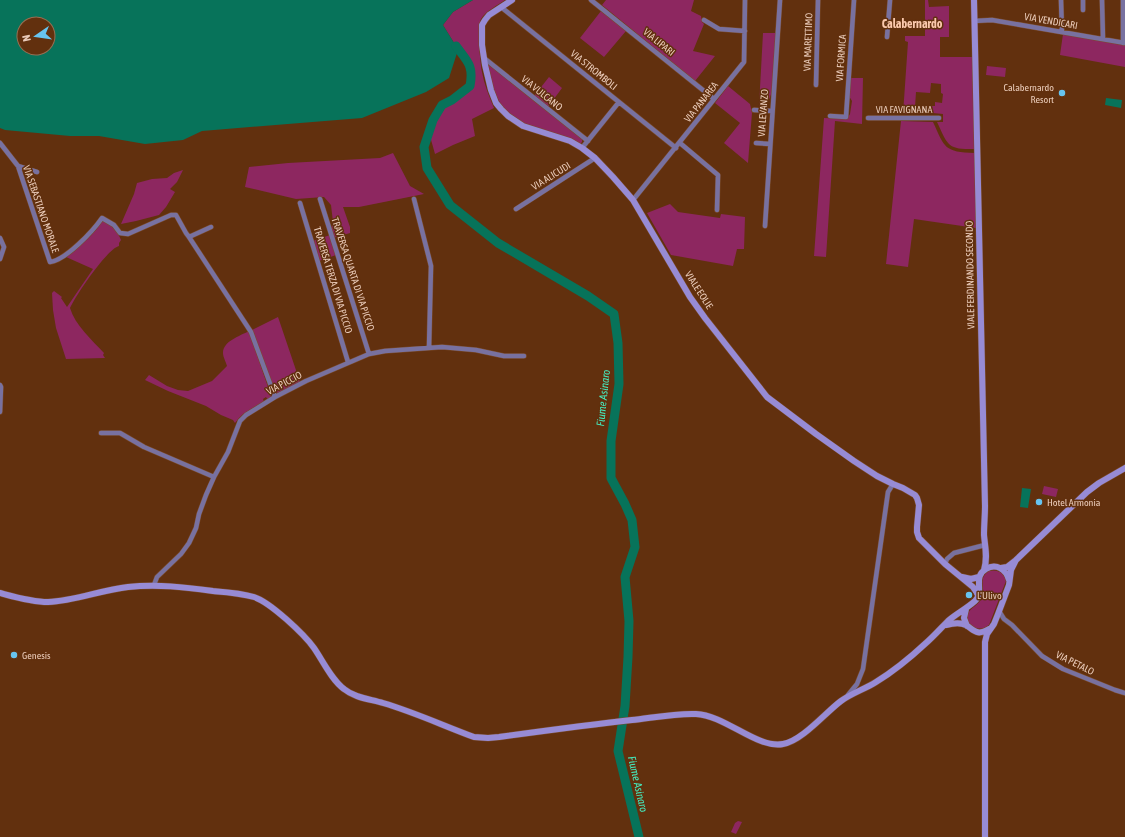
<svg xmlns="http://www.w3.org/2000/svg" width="1125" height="837" font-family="'Asap Condensed',sans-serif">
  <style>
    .green { fill: #8d2760 }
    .water { fill: #07735a; fill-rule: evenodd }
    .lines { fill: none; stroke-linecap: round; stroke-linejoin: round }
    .river { stroke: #07735a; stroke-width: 9 }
    .street-casing { stroke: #7a4c2d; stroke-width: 5.5 }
    .secondary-casing { stroke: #7a4c2d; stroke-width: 7 }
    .street { stroke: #7871a0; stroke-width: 4.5 }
    .secondary { stroke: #978bd5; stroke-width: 6 }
    .poi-dot { fill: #67c4f0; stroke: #62300e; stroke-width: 1.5 }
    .labels { text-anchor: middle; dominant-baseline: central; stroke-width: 3; stroke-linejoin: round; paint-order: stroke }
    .street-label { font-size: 10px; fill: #eacbb9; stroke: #62300e }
    .poi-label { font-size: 10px; fill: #eacbb9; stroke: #62300e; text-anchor: start }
    .water-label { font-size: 11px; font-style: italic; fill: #44eec1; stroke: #62300e }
    .quarter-label { font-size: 12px; font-weight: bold; fill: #fac8ac; stroke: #62300e }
  </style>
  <rect width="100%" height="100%" fill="#62300e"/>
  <path class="green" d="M473 0H505C498 5 486 11 481 19 477 27 480 62 482 72 484 84 489 96 494 108L472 119 475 136 453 145 435 154 428 129 434 112 443 101 460 91 468 81 469 73 467 65 457 53 456 46 443 25 453 12Z
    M606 0H694L691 11 701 16 702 22 704 24 693 51 715 56 695 81 602 5Z
    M925 0H928L929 7 949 6V37H940V57H972L975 149C947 150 948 145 937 122H943V114L933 113 932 106H935V102L942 103 943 94 941 93V84L931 83 930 93 916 92 915 107 929 108 930 113 903 114 908 42 905 41V36H925Z
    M601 11 626 31 604 57 580 38Z
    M763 33H776L772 91C770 98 768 105 759 106Z
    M1063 34 1125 45V67L1060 55Z
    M488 64 582 139V142L580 144C552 134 510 127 497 97 492 87 491 75 488 64Z
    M987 66 1006 68 1005 77 986 75Z
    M549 77 562 88 548 107 534 96Z
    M851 78H863L862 124 835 121 826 257 814 256 824 118 847 119 850 114 852 101 849 96Z
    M728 86 750 104 752 113 748 163 724 143 740 123 715 103Z
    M901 121 933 122C945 148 944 152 975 153L976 228 914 219 908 267 886 264Z
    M393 153 410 186 424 194 359 207H343L350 227V233L333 238 331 229 333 222 331 205 324 197 296 199 245 187 249 167 288 163 380 158Z
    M183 170 177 182 170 189 175 192 166 207 159 215 136 221 121 224 134 194 137 183 152 179 167 178 174 173Z
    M670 204 678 212 720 218 721 214 745 217 744 249H737L733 266 671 255 647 213Z
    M103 220C112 225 117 230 121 240L119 243V246C107 249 76 295 70 308 75 325 92 340 104 353L103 355 105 358 66 359 56 328 53 310 52 293 54 291 62 297 61 298 67 307 93 269 66 257C80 246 94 235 103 220Z
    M330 235 336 255 319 261 313 241Z
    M278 317 300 382 277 394 274 392 252 330Z
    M249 331 271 396 270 398 268 400 266 397 263 399 264 402C256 407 245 411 239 418 237 420 236 422 235 423L233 420 221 415 206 406 168 391 145 380 149 375 167 386 178 390 188 391 212 381 227 366C226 362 223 357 223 353 223 341 240 336 249 331Z
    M1044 486 1058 489 1056 497 1042 494Z
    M989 571C997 569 1004 572 1006 581L989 625C980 633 965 627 968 614 970 607 980 605 982 597 986 587 977 579 989 571Z
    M738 821 742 822 736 834 731 832 735 823Z"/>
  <path class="water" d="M0 0H473L453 12 443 25 456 46 457 53 449 78 426 92 362 118 202 131 183 140 145 144 99 136H70L5 130 0 128ZM24 24H48V48H24Z
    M1106 98 1122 100 1121 108 1105 105Z
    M1022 488 1031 489 1028 508 1020 507Z"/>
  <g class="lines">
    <path class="river" d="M456 46C467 61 474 65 470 86L452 100 442 105 433 120 424 147 427 168 450 205 498 243 588 296 614 314 618 343 619 384 611 441V478L625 504 632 520 635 547 625 577 629 621 628 657 625 706 618 751 639 837"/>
    <defs>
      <path id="street" d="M591 0 714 99
        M1061 0 1062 32
        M1083 0V10
        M1102 0 1103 39
        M1123 0V43
        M501 7 676 148
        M704 20 719 29 745 31
        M974 21 992 20 1125 43
        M887 37 890 0
        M484 58 588 141
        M816 85 818 0
        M754 110 772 111
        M830 116 846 117 854 0
        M868 118H939
        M0 143 18 166 50 262C66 260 93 231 102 218L114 225 120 233 128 234 171 215H176L186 233 189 237
        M680 143 718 175 717 210
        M756 143 770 144
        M582 148 619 102
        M18 166 37 172
        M320 199 369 354
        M414 199 431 266 429 348
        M633 200 744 62 745 0
        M300 203 348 362
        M516 209 595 158
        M765 226 780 0
        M211 227 189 237 251 332 275 397
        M0 238 4 247 0 259
        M0 385 1 387 0 412
        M101 433H120L144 447 214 477
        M945 564 947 559 954 553 985 545
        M154 585 157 577 181 554 189 543 196 528 199 514 206 495 214 477 228 452 240 421 246 415 275 397 306 381 369 354 385 351 442 347 476 350 504 356H524
        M999 611 1004 619 1012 625 1042 656 1063 669 1115 690 1125 693
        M848 695 857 684 863 669 888 492 893 484"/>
      <path id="secondary" d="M512 0 489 15 485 20 482 25V45L485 65 491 90 496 103 501 109 508 116 523 126 570 141 582 148 595 158 613 177 633 200 690 297 705 318 767 397 816 434 854 461 877 476 893 484 903 488 915 495 917 498 919 505 917 527V532L919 538 945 564 973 587 978 595
        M974 0 985 506C985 515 984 525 984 535 985 547 988 558 984 570
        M1001 568 1007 567 1016 560 1087 492 1099 483 1125 468
        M962 577 971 579 979 577
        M0 593C15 597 32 602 48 602 75 601 101 590 128 587 157 584 184 587 213 591 226 592 241 593 254 597 270 602 304 634 314 648 323 661 331 679 344 689 355 698 370 699 383 703 414 712 444 726 474 737L488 738 499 737C543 731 587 725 632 720 651 718 676 713 696 714 725 715 757 749 783 744 802 741 826 712 841 701 852 693 865 689 876 682 894 671 911 657 926 643 934 636 941 628 948 621 956 614 966 609 975 601 985 592 972 577 986 569 996 563 1006 569 1009 580
        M966 609 964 618 967 626
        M946 625C953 623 960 622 966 625 975 631 977 636 989 629
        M985 837V642L987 634 994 624 998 614 1009 585 1011 570 1016 560"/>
    </defs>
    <use href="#street" class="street-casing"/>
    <use href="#secondary" class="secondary-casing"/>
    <use href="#street" class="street"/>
    <use href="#secondary" class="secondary"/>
  </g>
  <g class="poi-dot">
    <circle cx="1062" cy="93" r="4"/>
    <circle cx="1039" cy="502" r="4"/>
    <circle cx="969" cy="595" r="4"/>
    <circle cx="14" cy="655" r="4"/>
  </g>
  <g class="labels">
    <g class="street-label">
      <text transform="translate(1051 21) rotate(10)">VIA VENDICARI</text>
      <text transform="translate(659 42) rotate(39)">VIA LIPARI</text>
      <text transform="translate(808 42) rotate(-88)">VIA MARETTIMO</text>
      <text transform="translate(841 58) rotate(-86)">VIA FORMICA</text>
      <text transform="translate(594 70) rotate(39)">VIA STROMBOLI</text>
      <text transform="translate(542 93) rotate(39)">VIA VULCANO</text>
      <text transform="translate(701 102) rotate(-52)">VIA PANAREA</text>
      <text x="904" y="109">VIA FAVIGNANA</text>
      <text transform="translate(763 113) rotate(-86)">VIA LEVANZO</text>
      <text transform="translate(551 176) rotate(-32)">VIA ALICUDI</text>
      <text transform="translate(41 209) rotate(71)">VIA SEBASTIANO MORALE</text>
      <text transform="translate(353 274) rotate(72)">TRAVERSA QUARTA DI VIA PICCIO</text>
      <text transform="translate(970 275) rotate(-91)">VIALE FERDINANDO SECONDO</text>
      <text transform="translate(333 280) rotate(73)">TRAVERSA TERZA DI VIA PICCIO</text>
      <text transform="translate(699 290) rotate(57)">VIALE EOLIE</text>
      <text transform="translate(284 383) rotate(-28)">VIA PICCIO</text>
      <text transform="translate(1075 663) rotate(26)">VIA PETALO</text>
    </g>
    <g class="poi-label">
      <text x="1054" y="87" text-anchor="end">Calabernardo<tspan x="1054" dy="12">Resort</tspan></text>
      <text x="1047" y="502">Hotel Armonia</text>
      <text x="977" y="595">L'Ulivo</text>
      <text x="22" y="655">Genesis</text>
    </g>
    <g class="water-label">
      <text transform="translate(603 398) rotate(-84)">Fiume Asinaro</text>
      <text transform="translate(638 784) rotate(77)">Fiume Asinaro</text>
    </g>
    <g class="quarter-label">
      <text x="912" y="24">Calabernardo</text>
    </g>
  </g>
  <g transform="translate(36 36) rotate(257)"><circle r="19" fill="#62300e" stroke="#986e52"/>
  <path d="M0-3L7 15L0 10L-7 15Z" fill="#67c4f0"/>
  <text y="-6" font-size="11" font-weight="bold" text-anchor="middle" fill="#eacbb9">N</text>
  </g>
</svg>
